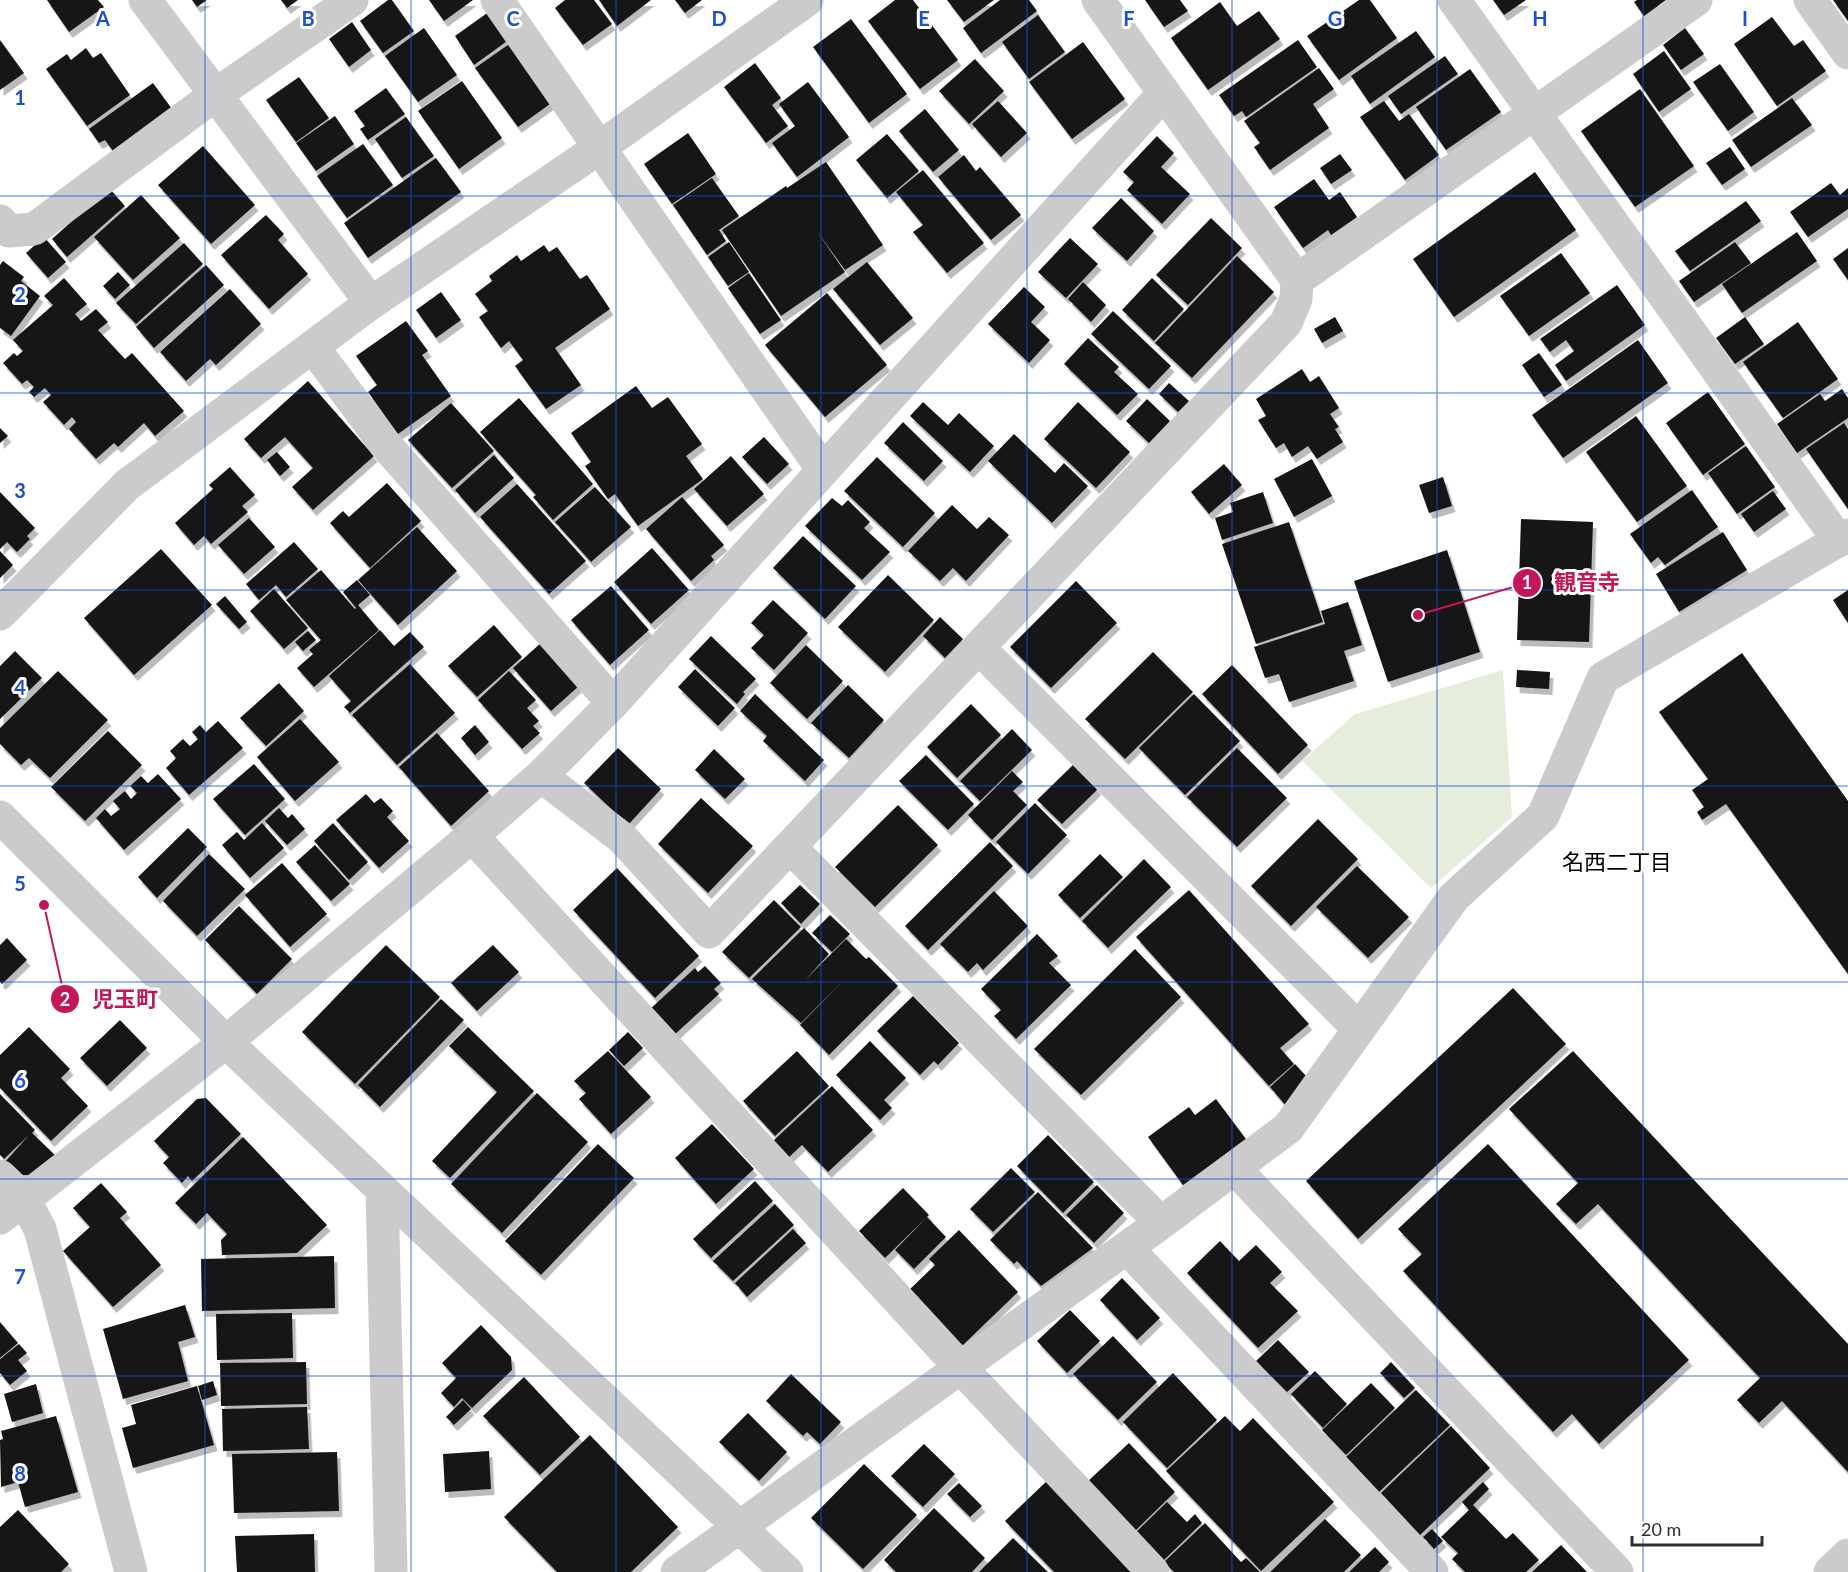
<svg xmlns="http://www.w3.org/2000/svg" width="1848" height="1572" font-family="Lato,'Noto Sans JP',sans-serif">
  <style>
    .green { fill: #e6eddb }
    .building { fill: #151515; filter: url(#shadow) }
    .lines { fill: none; stroke-linecap: round; stroke-linejoin: round }
    .minor { stroke: #cbcbcb; stroke-width: 33 }
    .grid { fill: none; stroke: #1d4ed8; stroke-width: 1.5; stroke-opacity: 0.55 }
    .labels { text-anchor: middle; dominant-baseline: central; stroke-width: 6; stroke-linejoin: round; paint-order: stroke }
    .neighbourhood-label { font-size: 22px; fill: #000; stroke: #fff }
    .grid-label { font-size: 20px; text-anchor: middle; font-weight: bold; fill: #1d4ed8; stroke: #fff; stroke-width: 6; stroke-linejoin: round; paint-order: stroke }
    .leader { fill: none; stroke: #c2185b; stroke-width: 2 }
    .callout-dot { fill: #c2185b; stroke: #fff; stroke-width: 2 }
    .mark-label { font-size: 18px; text-anchor: middle; font-weight: bold; fill: #fff }
    .callout-label { font-size: 22px; text-anchor: middle; font-weight: bold; fill: #c2185b; stroke: #fff; stroke-width: 6; stroke-linejoin: round; paint-order: stroke }
  </style>
  <defs>
    <filter id="shadow"><feDropShadow dx="3.5" dy="6" stdDeviation="0" flood-color="#0004"/></filter>
  </defs>
  <rect width="100%" height="100%" fill="#fff"/>
  <path class="green" d="M1503 670 1512 817 1431 888 1302 761 1355 714Z"/>
  <path class="building" d="M47 0H98L104 7 69 32Z
    M192 0H207L197 7Z
    M281 0H298L287 8Z
    M388 0H392L414 31 383 53 360 21Z
    M429 0H473L444 21Z
    M565 0H594L612 24 583 45 555 8Z
    M599 0H651L617 26Z
    M675 0H702L685 13Z
    M895 0H913L958 60 920 89 868 21Z
    M947 0H994L964 22Z
    M1000 0H1029L1037 11 981 53 963 28Z
    M1145 0H1180L1188 11 1164 27Z
    M1359 0H1370L1397 38 1339 80 1307 36Z
    M1493 0H1526L1504 15Z
    M1637 0H1666L1644 16 1634 2Z
    M1833 0H1848V21Z
    M1220 2 1237 26 1259 11 1280 39 1208 90 1171 38Z
    M490 11 510 39 474 65 455 36Z
    M1038 15 1065 52 1029 79 1002 42Z
    M1772 17 1794 46 1803 40 1826 71 1777 106 1734 44Z
    M851 19 907 94 869 123 813 47Z
    M352 22 371 50 349 67 329 39Z
    M424 28 457 75 418 102 385 56Z
    M1685 28 1704 54 1681 70 1663 45Z
    M1416 31 1435 57 1370 104 1351 76Z
    M0 40 24 73 0 90Z
    M515 40 557 99 518 127 475 68Z
    M1298 40 1317 67 1246 117 1242 111 1234 116 1219 95Z
    M1083 42 1125 99 1072 139 1029 82Z
    M86 48 93 58 101 53 130 95 87 126 46 69 67 54 71 60Z
    M1664 51 1691 89 1659 112 1633 74Z
    M1445 56 1458 74 1401 114 1388 96Z
    M975 59 1004 91 969 124 939 91Z
    M755 63 781 98 772 105 788 126 766 143 724 87Z
    M1720 64 1754 112 1728 131 1693 82Z
    M1319 68 1334 89 1313 104 1329 128 1270 170 1254 147 1260 143 1244 121Z
    M1470 69 1501 112 1446 150 1416 107Z
    M299 77 329 118 296 142 266 100Z
    M462 81 502 138 459 169 418 111Z
    M808 82 849 137 797 177 772 143 795 126 779 104Z
    M153 83 172 109 113 151 105 140 99 143 89 129Z
    M386 88 405 114 368 140 360 129 365 126 354 111Z
    M1640 89 1694 166 1635 207 1581 131Z
    M1792 98 1812 125 1751 167 1732 140Z
    M998 101 1027 133 1001 157 972 124Z
    M1384 101 1399 121 1409 114 1439 155 1405 180 1360 117Z
    M925 109 959 150 933 172 899 131Z
    M335 116 354 144 316 171 296 143Z
    M406 117 434 156 402 178 375 139Z
    M688 133 716 174 672 204 644 164Z
    M887 134 919 171 887 198 856 160Z
    M1157 136 1174 153 1161 167 1190 194 1162 224 1127 190 1134 182 1123 172Z
    M363 144 393 185 347 218 317 176Z
    M203 146 255 205 211 244 158 185Z
    M1730 147 1745 169 1722 185 1706 163Z
    M1340 154 1352 170 1331 184 1320 168Z
    M964 155 976 171 980 167 1021 215 991 240 938 177Z
    M436 158 461 192 368 258 344 223Z
    M826 162 883 245 845 270 816 230 845 272 781 316 722 230 786 186 787 188Z
    M923 170 984 243 947 273 913 232 923 225 896 192Z
    M1535 172 1576 230 1454 317 1413 259Z
    M712 178 739 216 719 230 726 241 707 255 673 205Z
    M1314 179 1329 200 1340 192 1357 217 1331 235 1328 230 1303 248 1274 207Z
    M1831 183 1840 195 1848 188V209L1808 237 1790 212Z
    M109 188 125 206 67 257 52 239Z
    M141 195 180 238 133 280 94 237Z
    M1121 198 1154 231 1127 261 1092 228Z
    M1746 201 1761 221 1690 271 1675 251Z
    M266 215 284 234 278 240 308 274 269 309 221 255Z
    M1211 218 1242 248 1188 305 1156 275Z
    M1797 232 1817 261 1742 313 1722 284Z
    M44 237 66 262 48 278 26 253Z
    M1070 238 1098 264 1066 298 1038 272Z
    M729 242 749 272 728 286 708 257Z
    M1735 242 1751 263 1694 302 1679 281Z
    M184 243 203 264 136 324 116 303Z
    M544 245 549 252 557 247 580 279 587 275 610 309 555 348 581 385 546 409 515 366 523 360 509 341 501 348 479 317 488 311 475 294 492 281 489 276 517 255 521 261Z
    M1848 248V280L1833 259Z
    M1561 253 1590 293 1529 336 1500 296Z
    M1237 256 1274 292 1192 378 1155 343Z
    M3 261 24 277 21 281 40 296 11 336 0 328V265Z
    M867 262 913 318 880 345 833 289Z
    M206 265 224 285 154 348 136 327Z
    M118 272 130 285 115 299 103 286Z
    M749 273 781 320 760 334 728 288Z
    M64 278 87 304 75 314 81 321 96 309 108 322 98 330 125 359 132 353 184 411 155 436 144 423 118 447 114 443 96 459 69 429 76 422 72 417 64 425 43 402 51 395 45 388 34 397 29 392 34 387 27 380 22 384 3 363 14 353 17 356 23 351 13 340 53 305 44 296Z
    M1152 278 1184 309 1154 341 1122 310Z
    M1083 282 1106 305 1091 322 1068 299Z
    M1617 285 1645 325 1566 381 1555 365 1574 351 1566 340 1550 352 1540 339Z
    M1024 287 1045 307 1031 322 1050 340 1029 363 988 324Z
    M230 289 261 324 216 365 210 359 186 381 160 352Z
    M441 292 461 320 436 338 416 310Z
    M827 293 887 365 825 417 765 345Z
    M1113 311 1171 366 1149 389 1091 334Z
    M1335 317 1343 331 1322 343 1314 329Z
    M1745 317 1764 344 1735 364 1716 338Z
    M406 321 428 351 422 355 451 396 398 434 368 392 377 385 356 356Z
    M1798 322 1838 379 1783 418 1743 362Z
    M1088 338 1119 367 1114 372 1138 394 1117 415 1064 364Z
    M1638 340 1668 383 1563 458 1532 415Z
    M1539 353 1562 385 1544 397 1522 365Z
    M1302 369 1310 382 1319 376 1339 408 1330 414 1339 427 1335 429 1343 442 1317 459 1308 446 1292 457 1284 443 1276 448 1258 420 1266 416 1256 399Z
    M308 381 374 456 313 510 292 487 313 468 285 437 261 458 244 439Z
    M1169 383 1189 401 1178 412 1159 394Z
    M636 386 652 408 668 397 702 444 686 456 703 479 638 526 615 494 608 499 585 466 591 462 571 433Z
    M1842 389 1848 398V418L1797 453 1777 424 1820 394 1825 401Z
    M1708 392 1745 444 1703 475 1666 423Z
    M519 398 593 484 553 520 533 497 536 495 480 432Z
    M1147 399 1170 421 1149 443 1126 421Z
    M923 402 948 425 959 413 994 446 970 472 910 416Z
    M1078 402 1130 452 1096 488 1044 439Z
    M451 403 494 451 452 488 408 440Z
    M1636 416 1687 486 1637 522 1586 452Z
    M903 422 943 461 924 481 884 443Z
    M1844 423 1848 429V509L1806 449Z
    M0 428 8 436 0 443Z
    M1014 434 1055 473 1064 463 1088 486 1052 523 988 461Z
    M764 437 789 464 767 484 742 457Z
    M1746 446 1775 487 1737 514 1708 473Z
    M277 452 290 467 280 476 267 460Z
    M494 455 514 478 475 513 455 490Z
    M731 456 764 494 727 526 694 489Z
    M877 457 935 513 903 547 844 491Z
    M1312 459 1332 496 1294 517 1274 479Z
    M1224 464 1242 485 1209 514 1191 492Z
    M230 467 255 495 242 506 248 512 211 544 204 536 194 545 175 523 213 489 209 485Z
    M1443 477 1452 506 1429 513 1419 485Z
    M387 483 421 521 370 568 330 523 343 511 349 517Z
    M517 484 586 561 549 594 480 517Z
    M595 487 631 527 591 562 555 522Z
    M1692 490 1718 527 1665 565 1658 557 1651 563 1630 534Z
    M1773 491 1786 509 1754 532 1741 514Z
    M0 492 35 528 27 536 30 539 17 552 7 542 0 549Z
    M1263 492 1273 523 1222 540 1215 518 1233 512 1230 503Z
    M682 497 724 545 711 556 714 560 691 581 646 529Z
    M832 498 842 506 848 500 870 522 864 528 890 552 862 580 805 526Z
    M952 505 977 529 989 517 1009 535 966 581 953 568 940 581 908 551Z
    M249 518 275 547 244 574 218 545Z
    M1521 519 1593 522 1589 642 1517 640Z
    M1289 522 1323 622 1256 644 1222 544Z
    M417 527 457 571 398 625 358 580Z
    M1723 532 1747 570 1679 612 1656 574Z
    M803 536 856 586 825 619 773 568Z
    M294 542 318 569 286 597 276 585 259 600 246 584Z
    M652 548 689 590 651 624 614 582Z
    M161 549 212 605 134 675 84 618Z
    M1447 550 1480 652 1388 682 1354 581Z
    M0 551 13 565 0 578Z
    M321 570 355 609 356 608 343 592 357 580 370 595 358 605 379 630 314 687 297 668 313 654 309 650 321 640 286 600Z
    M888 575 934 620 885 672 838 627Z
    M1076 581 1117 623 1051 688 1010 647Z
    M611 586 649 630 610 665 571 620Z
    M274 589 308 628 284 649 250 611Z
    M1848 590V623L1833 600Z
    M225 596 247 622 239 629 216 604Z
    M773 600 808 633 774 670 751 648 764 635 751 623Z
    M1348 602 1362 645 1344 651 1354 681 1289 702 1279 674 1265 678 1254 647 1325 624 1321 611Z
    M940 617 963 639 945 658 923 636Z
    M494 625 522 657 477 697 448 666Z
    M380 630 394 646 410 632 424 647 350 713 344 707 351 701 329 676Z
    M308 631 316 640 303 651 295 642Z
    M711 636 756 679 743 692 745 694 737 704 689 659Z
    M542 642 580 685 551 711 513 668Z
    M806 645 843 681 807 719 770 683Z
    M15 651 42 678 0 719V666Z
    M1153 652 1193 692 1125 759 1085 719Z
    M1742 653 1848 801V974L1726 804 1702 820 1697 812 1704 807 1692 790 1708 779 1659 712Z
    M410 664 455 713 397 765 352 715Z
    M1232 665 1308 745 1278 774 1202 694Z
    M695 669 735 708 718 726 678 687Z
    M1517 670 1550 672 1549 689 1516 687Z
    M58 671 108 720 50 778 29 758 21 765 0 744V728Z
    M509 671 536 700 527 708 539 721 533 726 540 733 522 749 478 700Z
    M279 683 304 711 266 746 240 718Z
    M848 685 884 720 849 758 811 723Z
    M755 694 824 760 805 781 763 741 767 736 740 711Z
    M1194 694 1240 741 1185 795 1139 748Z
    M971 704 1001 735 957 778 927 747Z
    M300 719 339 762 295 801 257 757Z
    M218 721 243 748 189 795 166 768 176 758 170 751 183 739 190 746 198 739 192 732 200 725 206 732Z
    M475 725 489 742 475 755 461 738Z
    M1012 729 1032 750 980 801 960 781Z
    M108 731 142 765 85 821 51 787Z
    M437 733 489 791 451 826 399 767Z
    M618 748 661 789 628 825 584 783Z
    M1237 748 1287 798 1237 847 1187 797Z
    M714 749 745 779 725 799 695 770Z
    M926 755 974 804 948 830 899 781Z
    M254 764 285 799 245 835 213 799Z
    M1074 764 1098 789 1062 824 1037 800Z
    M1012 771 1023 782 1013 791 1027 805 992 840 968 815Z
    M158 774 181 799 124 850 96 818 105 809 111 816 120 809 113 801 125 791 131 799 137 793 130 786 141 776 148 783Z
    M366 794 374 803 381 798 393 811 387 817 409 841 379 868 336 820Z
    M701 798 753 846 708 893 658 844Z
    M1035 803 1067 835 1028 874 996 842Z
    M898 805 938 845 875 907 835 867Z
    M279 808 288 818 292 814 305 829 287 845 265 821Z
    M1318 819 1358 859 1291 926 1251 886Z
    M262 823 284 848 250 878 222 845 237 832 244 840Z
    M333 823 368 862 349 880 314 841Z
    M188 828 207 847 157 898 138 877Z
    M990 842 1013 866 928 950 905 926Z
    M315 845 350 884 331 901 296 862Z
    M209 854 245 889 197 936 163 901Z
    M1100 854 1123 877 1080 918 1058 895Z
    M1144 859 1171 887 1108 948 1082 921Z
    M282 863 327 914 290 947 245 895Z
    M1357 866 1409 917 1368 958 1316 907Z
    M617 868 699 956 655 998 573 910Z
    M800 885 820 904 801 924 781 903Z
    M1189 890 1309 1024 1280 1048 1294 1064 1269 1086 1136 937Z
    M994 891 1028 926 983 970 977 963 968 972 940 944Z
    M774 900 801 927 749 978 722 952Z
    M239 906 292 959 257 994 205 940Z
    M830 915 850 934 832 952 812 933Z
    M804 928 829 954 805 980 846 939 866 959 869 957 898 986 829 1055 800 1025 843 981 801 1023 752 979Z
    M1037 934 1058 956 1049 963 1071 985 1016 1039 994 1016 1001 1010 981 989Z
    M7 938 27 960 2 984 0 982V945Z
    M386 945 440 997 355 1084 302 1032Z
    M493 945 519 972 477 1011 451 983Z
    M1135 949 1181 997 1081 1095 1034 1049Z
    M705 966 721 983 714 989 719 994 673 1036 649 1010 695 968 698 972Z
    M1513 988 1566 1044 1358 1239 1306 1181Z
    M913 996 959 1043 938 1065 934 1061 920 1075 877 1031Z
    M441 999 464 1020 380 1107 358 1085Z
    M120 1020 147 1048 107 1086 80 1058Z
    M29 1027 70 1069 61 1078 88 1106 51 1141 0 1088V1055Z
    M468 1027 534 1091 450 1178 432 1161 497 1092 449 1046Z
    M628 1032 643 1048 624 1066 609 1050Z
    M870 1041 906 1078 884 1100 892 1108 880 1120 836 1075Z
    M608 1051 651 1097 611 1134 579 1099 586 1093 574 1081Z
    M797 1051 829 1086 775 1136 743 1101Z
    M1573 1051 1848 1344V1472L1782 1401 1759 1423 1737 1400 1760 1378 1598 1204 1576 1224 1556 1204 1578 1183 1509 1109Z
    M1295 1064 1307 1077 1287 1107 1270 1087Z
    M832 1086 873 1130 828 1172 802 1145 787 1159 772 1142Z
    M537 1093 588 1142 502 1233 451 1184Z
    M0 1094 35 1130 32 1133 56 1156 34 1175H20L5 1162 29 1135 4 1159 0 1155Z
    M206 1098 241 1134 192 1181 188 1176 182 1183 163 1163 169 1157 154 1141 197 1099Z
    M1216 1099 1246 1139 1183 1185 1148 1137 1189 1107 1195 1115Z
    M712 1124 754 1169 716 1204 675 1158Z
    M1048 1135 1094 1182 1063 1213 1017 1166Z
    M243 1137 327 1225 297 1253 222 1255 221 1240 227 1234 207 1213 196 1224 175 1203Z
    M598 1144 634 1178 541 1275 505 1241Z
    M1488 1144 1689 1360 1599 1444 1572 1414 1553 1432 1403 1271 1422 1254 1398 1229Z
    M1011 1168 1035 1192 993 1232 970 1209Z
    M755 1181 773 1201 711 1258 693 1239Z
    M101 1183 127 1212 120 1218 161 1265 113 1307 63 1251 90 1227 73 1208Z
    M1097 1185 1124 1213 1094 1243 1066 1215Z
    M903 1188 929 1215 885 1258 859 1231Z
    M1038 1192 1093 1248 1041 1286 1017 1261 1014 1264 990 1240Z
    M775 1204 794 1225 733 1281 713 1261Z
    M927 1217 946 1237 914 1269 895 1250Z
    M793 1229 806 1243 747 1297 735 1283Z
    M959 1230 1018 1292 963 1345 955 1343 907 1292 935 1265 929 1259Z
    M1220 1241 1239 1261 1256 1245 1282 1272 1270 1283 1298 1311 1258 1348 1187 1273Z
    M334 1256 335 1308 202 1311 201 1259Z
    M1122 1278 1160 1318 1137 1340 1100 1300Z
    M185 1305 195 1337 178 1342 188 1381 123 1399 103 1329Z
    M1070 1310 1100 1341 1067 1373 1037 1341Z
    M292 1313 293 1358 217 1360 216 1314Z
    M0 1322 18 1343 0 1358Z
    M481 1325 511 1357 512 1370 472 1408 462 1398 454 1407 441 1393 456 1378 442 1363Z
    M1113 1336 1157 1382 1118 1420 1073 1374Z
    M1278 1340 1309 1372 1287 1392 1256 1361Z
    M19 1344 27 1353 18 1360 27 1371 10 1385 0 1373V1359Z
    M306 1362 307 1404 221 1406 220 1363Z
    M1391 1362 1415 1388 1404 1398 1380 1373Z
    M1315 1371 1347 1404 1323 1428 1291 1394Z
    M1173 1373 1217 1420 1167 1468 1123 1422Z
    M791 1374 841 1422 820 1444 807 1432 803 1436 766 1401Z
    M524 1377 580 1437 540 1475 483 1416Z
    M213 1381 217 1395 202 1400 198 1386Z
    M1371 1383 1395 1408 1346 1455 1322 1430Z
    M36 1384 43 1413 12 1422 4 1394Z
    M197 1386 214 1445 133 1468 122 1428 136 1424 131 1405Z
    M1416 1390 1450 1425 1379 1492 1346 1457Z
    M463 1400 471 1409 454 1425 446 1417Z
    M307 1407 309 1449 223 1451 222 1409Z
    M748 1413 787 1452 759 1481 719 1442Z
    M56 1416 78 1492 25 1507 18 1482 1 1487 0 1440 3 1439 1 1431Z
    M1225 1416 1240 1431 1253 1418 1334 1502 1261 1571 1166 1471Z
    M1451 1426 1490 1468 1420 1535 1381 1493Z
    M590 1435 678 1527 631 1572H557L504 1517Z
    M1129 1443 1175 1492 1135 1531 1087 1482Z
    M924 1444 955 1474 923 1507 891 1476Z
    M489 1451 491 1489 445 1492 443 1454Z
    M337 1452 339 1511 234 1513 232 1454Z
    M864 1464 917 1515 863 1569 811 1518Z
    M1049 1479 1138 1572H1054L1005 1521Z
    M1483 1482 1489 1489 1473 1505 1506 1539 1513 1533 1539 1560 1526 1572H1465L1452 1559 1458 1553 1441 1537 1469 1510 1462 1502Z
    M959 1483 982 1506 970 1517 947 1494Z
    M1167 1502 1187 1522 1195 1514 1202 1523 1163 1561 1135 1533Z
    M934 1508 985 1558 972 1572H896L884 1560Z
    M18 1510 69 1564 61 1572H0V1527Z
    M1325 1519 1361 1555 1344 1572H1270Z
    M1205 1523 1241 1562 1246 1558 1260 1572H1174L1164 1562Z
    M1432 1529 1443 1541 1434 1549 1423 1537Z
    M314 1534 315 1572H237L235 1536Z
    M1013 1538 1048 1572H979Z
    M1561 1545 1587 1572H1532Z
    M1375 1547 1389 1562 1379 1572H1349Z"/>
  <g class="lines">
    <path class="minor" d="M145 0 371 303
      M497 0 823 470
      M1454 0 1839 541
      M1810 0 1848 53
      M0 221 9 231 34 229 215 95 352 0
      M1297 280 1696 0
      M313 347 384 443 613 703
      M0 614 127 485 371 303 599 148 807 0
      M979 648 1359 1029
      M541 776 622 838 709 932 1286 323 1296 299 1297 280 1098 0
      M0 817 226 1042 787 1572
      M472 836 961 1368 1153 1572
      M790 847 1161 1223
      M1235 1169 1617 1572
      M0 1176 24 1199 40 1229 131 1572
      M382 1190 391 1572
      M0 1218 226 1042 472 836 541 776 613 703 1164 93
      M1127 1248 1432 1572
      M677 1572 1161 1223 1288 1128 1454 897 1543 816 1603 678 1848 535
      M1830 1572 1848 1555"/>
  </g>
  <path class="grid" d="M205 0V1572M411 0V1572M616 0V1572M821 0V1572M1027 0V1572M1232 0V1572M1437 0V1572M1643 0V1572M0 196H1848M0 393H1848M0 590H1848M0 786H1848M0 982H1848M0 1179H1848M0 1376H1848"/>
  <g class="labels">
    <g class="neighbourhood-label">
      <text x="1617" y="861">名西二丁目</text>
    </g>
  </g>
  <g class="grid-label">
    <text x="103" y="26">A</text>
    <text x="308" y="26">B</text>
    <text x="513" y="26">C</text>
    <text x="719" y="26">D</text>
    <text x="924" y="26">E</text>
    <text x="1129" y="26">F</text>
    <text x="1335" y="26">G</text>
    <text x="1540" y="26">H</text>
    <text x="1745" y="26">I</text>
    <text x="20" y="105">1</text>
    <text x="20" y="302">2</text>
    <text x="20" y="498">3</text>
    <text x="20" y="695">4</text>
    <text x="20" y="891">5</text>
    <text x="20" y="1088">6</text>
    <text x="20" y="1284">7</text>
    <text x="20" y="1481">8</text>
  </g>
  <path class="leader" d="M1418 615L1527 583M44 905L65 999"/>
  <g class="callout-dot">
    <circle cx="1418" cy="615" r="6"/>
    <circle cx="44" cy="905" r="6"/>
    <circle cx="1527" cy="583" r="15"/>
    <circle cx="65" cy="999" r="15"/>
  </g>
  <g class="mark-label">
    <text x="1527" y="589">1</text>
    <text x="65" y="1006">2</text>
  </g>
  <g class="callout-label">
    <text x="1587" y="590">観音寺</text>
    <text x="125" y="1007">児玉町</text>
  </g>
  <path d="M1632 1536v9h130v-9" fill="none" stroke="#2e2e2e" stroke-width="3"/>
  <text x="1641" y="1536" font-size="18" fill="#2e2e2e" stroke="#ffffff" stroke-width="4.5" paint-order="stroke">20 m</text>
</svg>
